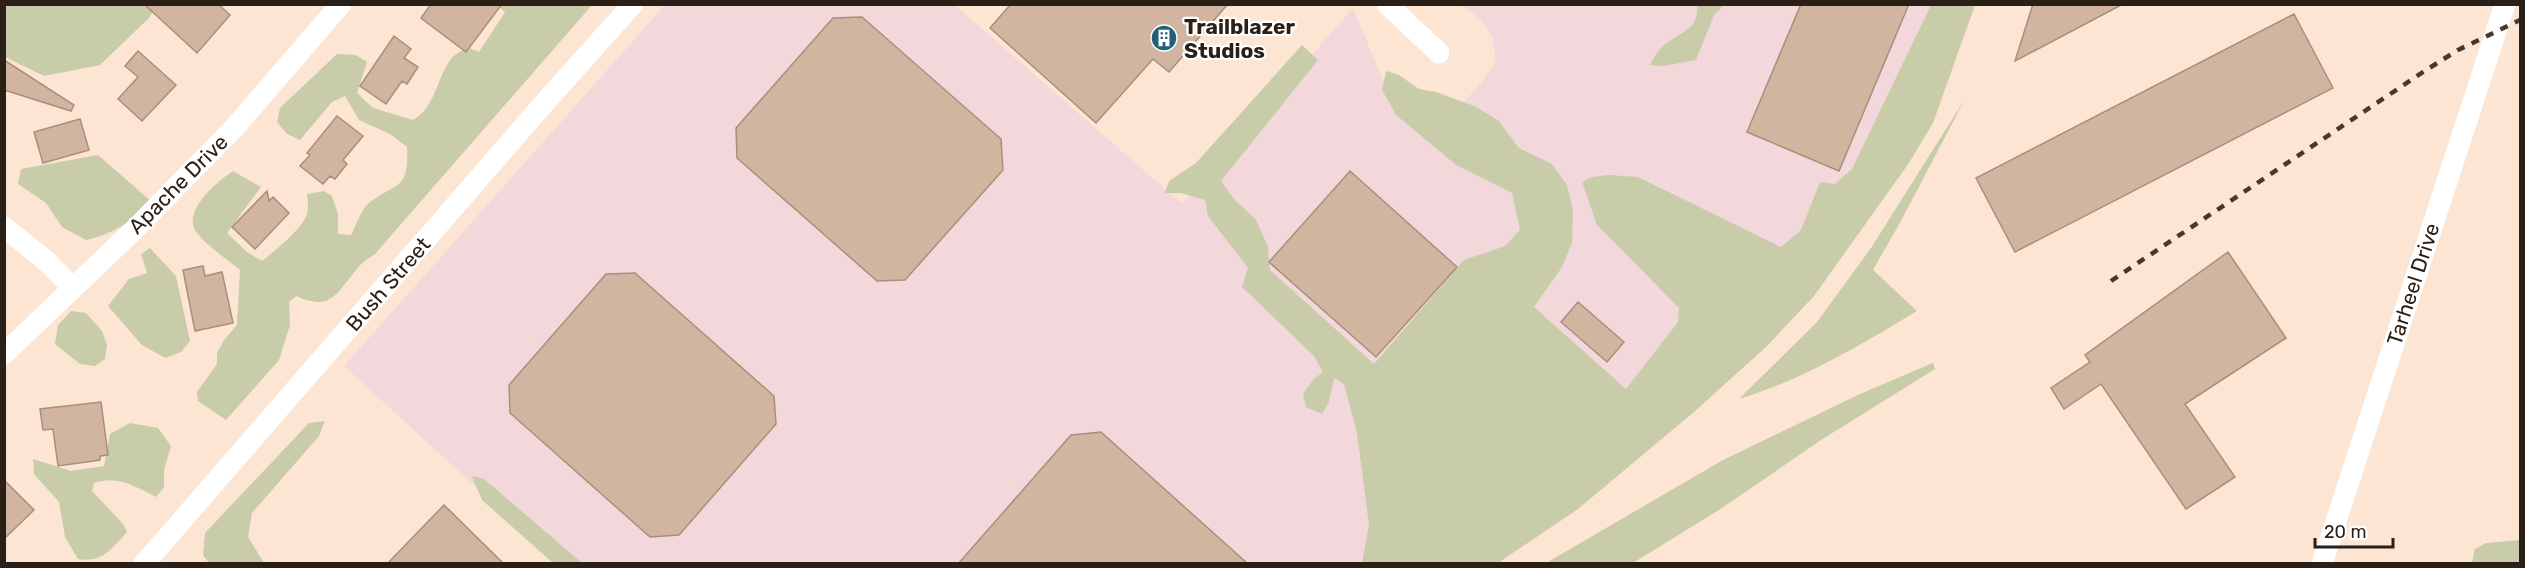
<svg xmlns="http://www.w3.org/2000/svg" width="2525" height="568" font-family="Rubik,sans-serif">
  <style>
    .commercial { fill: #f3d8db }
    .green { fill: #c8cca8 }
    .building { fill: #d1b5a0; stroke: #a98f7b; stroke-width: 1.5 }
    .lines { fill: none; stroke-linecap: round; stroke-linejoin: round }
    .street { stroke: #fff; stroke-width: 21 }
    .rail { stroke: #443930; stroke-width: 4.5; stroke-dasharray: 8 8; stroke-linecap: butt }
    .labels { text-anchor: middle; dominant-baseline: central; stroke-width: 4.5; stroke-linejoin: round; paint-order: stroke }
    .poi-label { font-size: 21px; font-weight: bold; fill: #2a2018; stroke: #fff; text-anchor: start }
    .street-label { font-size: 21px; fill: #2a2018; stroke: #fff }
  </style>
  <rect width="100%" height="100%" fill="#fce5d3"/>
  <path class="commercial" d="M665 5H955L1182 204 1353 8 1383 80 1401 104 1458 108 1478 87 1496 61 1492 36 1480 19 1464 7 1457 5H1956L1864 198 1438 563H559L344 366Z"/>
  <path class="green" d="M5 5H157L149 18 100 65 44 76 5 57Z
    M497 5H592L375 254C369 258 361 263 357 269 336 293 332 312 296 296L289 302 290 325 279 360 226 420 198 401 197 392 217 364V353L224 340 237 325 240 270C226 258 208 247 197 233 180 212 218 181 233 171L261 187 227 233 247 252 262 261C274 252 299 231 306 217 309 210 308 202 307 194L324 191 332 196 338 214V234L351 235C356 226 361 209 369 203 398 181 409 191 407 147L390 134 359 120 345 96 332 102 300 140 287 134 277 122 280 108 337 54 356 55 367 62 357 93 373 108 413 120C436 107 436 79 451 59 455 54 462 51 467 47L479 52 505 12Z
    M1697 5H1724L1714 15 1696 60 1663 66 1650 65C1653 60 1656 53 1660 49 1674 33 1700 32 1697 5Z
    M1931 5H1975L1933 123 1909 163 1814 296 1767 346 1694 412 1578 509 1498 563H1362L1369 525 1357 433 1344 384 1334 378 1329 402 1322 414 1306 407 1303 394 1313 380 1323 372 1314 356 1242 287 1248 268 1208 216 1205 200 1181 193H1165L1169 181 1196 163 1302 45 1318 60 1221 181 1234 199 1256 220 1268 247 1270 270 1374 364 1464 260 1505 246 1520 230 1512 193 1456 165 1396 115 1382 90 1386 71 1399 75 1419 89 1436 92 1474 106 1498 120 1519 148 1552 164 1567 185 1573 210 1572 243 1562 267 1534 307 1626 389 1678 322 1679 308 1597 225 1582 182 1591 177 1609 175 1638 177 1781 247 1801 230 1820 182 1835 184 1852 169Z
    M1965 99 1902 219 1873 270 1917 311C1861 345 1802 380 1739 399L1817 322 1871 248Z
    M98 155 153 203C132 221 113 234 86 240L62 227 46 203 18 184 21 169Z
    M150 248 176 276 190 341 181 352 165 358 142 345 108 306 129 279 147 273 141 254Z
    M71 311 86 313 102 331 107 345 105 359 95 366 80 364 55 344 58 325Z
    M1933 363 1935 369 1821 440 1722 508 1633 563H1546L1723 460 1860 394Z
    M325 421 319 436 252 513 248 537 264 563H209L203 555 205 533 309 423Z
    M130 423 158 428 171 446 164 470V487L156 497C134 486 118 475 94 483L92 491 123 524 127 532C111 549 103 563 78 559L65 537 59 502 34 474 33 459 71 471 104 466 110 434Z
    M472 476 484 479 582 563H553L482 500Z
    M2520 540V563H2472L2475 549 2486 543Z"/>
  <path class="building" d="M144 4H218L230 15 197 53Z
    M431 4H502L466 52 421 18Z
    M1011 4H1228L1169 72 1153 59 1096 123 990 28Z
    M1801 4H1909L1839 171 1747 132Z
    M2033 4H2123L2015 61Z
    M2294 14 2333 88 2015 252 1976 178Z
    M862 17 1001 139 1003 170 905 280 877 281 737 158 736 128 833 18Z
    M394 36 411 49 404 58 418 67 407 84 402 81 386 104 360 86Z
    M138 51 176 85 142 121 118 99 138 77 125 66Z
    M4 60 74 105 71 111 4 90Z
    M337 116 363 136 343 160 347 164 335 179 330 176 323 184 300 166 310 155 307 153Z
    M80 119 89 150 43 163 34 132Z
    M1350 171 1457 267 1376 357 1269 262Z
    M267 191 269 201 273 197 289 213 255 249 232 227Z
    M2228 252 2286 338 2185 404 2235 477 2186 509 2101 384 2064 409 2051 388 2090 362 2085 355Z
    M203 266 205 276 222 272 233 323 195 331 183 270Z
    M635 273 774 396 776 424 679 535 650 537 510 413 509 385 606 274Z
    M1578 302 1624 342 1607 362 1561 322Z
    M101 402 108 455 100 456V460L58 466 53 429 43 430 40 409Z
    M1101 432 1248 564H958L1071 435Z
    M4 480 34 510 4 539Z
    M444 505 504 564H387Z"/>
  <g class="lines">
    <path class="street" d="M1387 4 1439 53
      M4 227 44 259 72 287
      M4 354 134 230 235 127 341 4
      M144 564 539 109 633 4
      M2322 564 2505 4"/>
    <path class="rail" d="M2111 281 2423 72 2458 50 2520 20"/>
  </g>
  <defs>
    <symbol id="building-disc" viewBox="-11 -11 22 22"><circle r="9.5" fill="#226076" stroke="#fff"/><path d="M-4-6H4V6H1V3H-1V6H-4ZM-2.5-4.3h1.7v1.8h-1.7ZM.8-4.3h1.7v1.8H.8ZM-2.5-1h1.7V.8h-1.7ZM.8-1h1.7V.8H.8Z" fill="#fff"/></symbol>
  </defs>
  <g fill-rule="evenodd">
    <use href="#building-disc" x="1149" y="23" width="30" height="30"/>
  </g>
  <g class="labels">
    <g class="poi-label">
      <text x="1184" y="26">Trailblazer<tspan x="1184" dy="24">Studios</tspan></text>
    </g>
    <g class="street-label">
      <text transform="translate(178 184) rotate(-45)">Apache Drive</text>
      <text transform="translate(388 284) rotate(-49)">Bush Street</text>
      <text transform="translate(2413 284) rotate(-72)">Tarheel Drive</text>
    </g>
  </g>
  <rect width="2525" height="568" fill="none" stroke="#2a2018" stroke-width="12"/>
  <path d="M2315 538v9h78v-9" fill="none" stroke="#2a2018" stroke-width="3"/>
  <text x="2324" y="538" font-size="18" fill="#2a2018" stroke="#ffffff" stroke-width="4.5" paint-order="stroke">20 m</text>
</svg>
